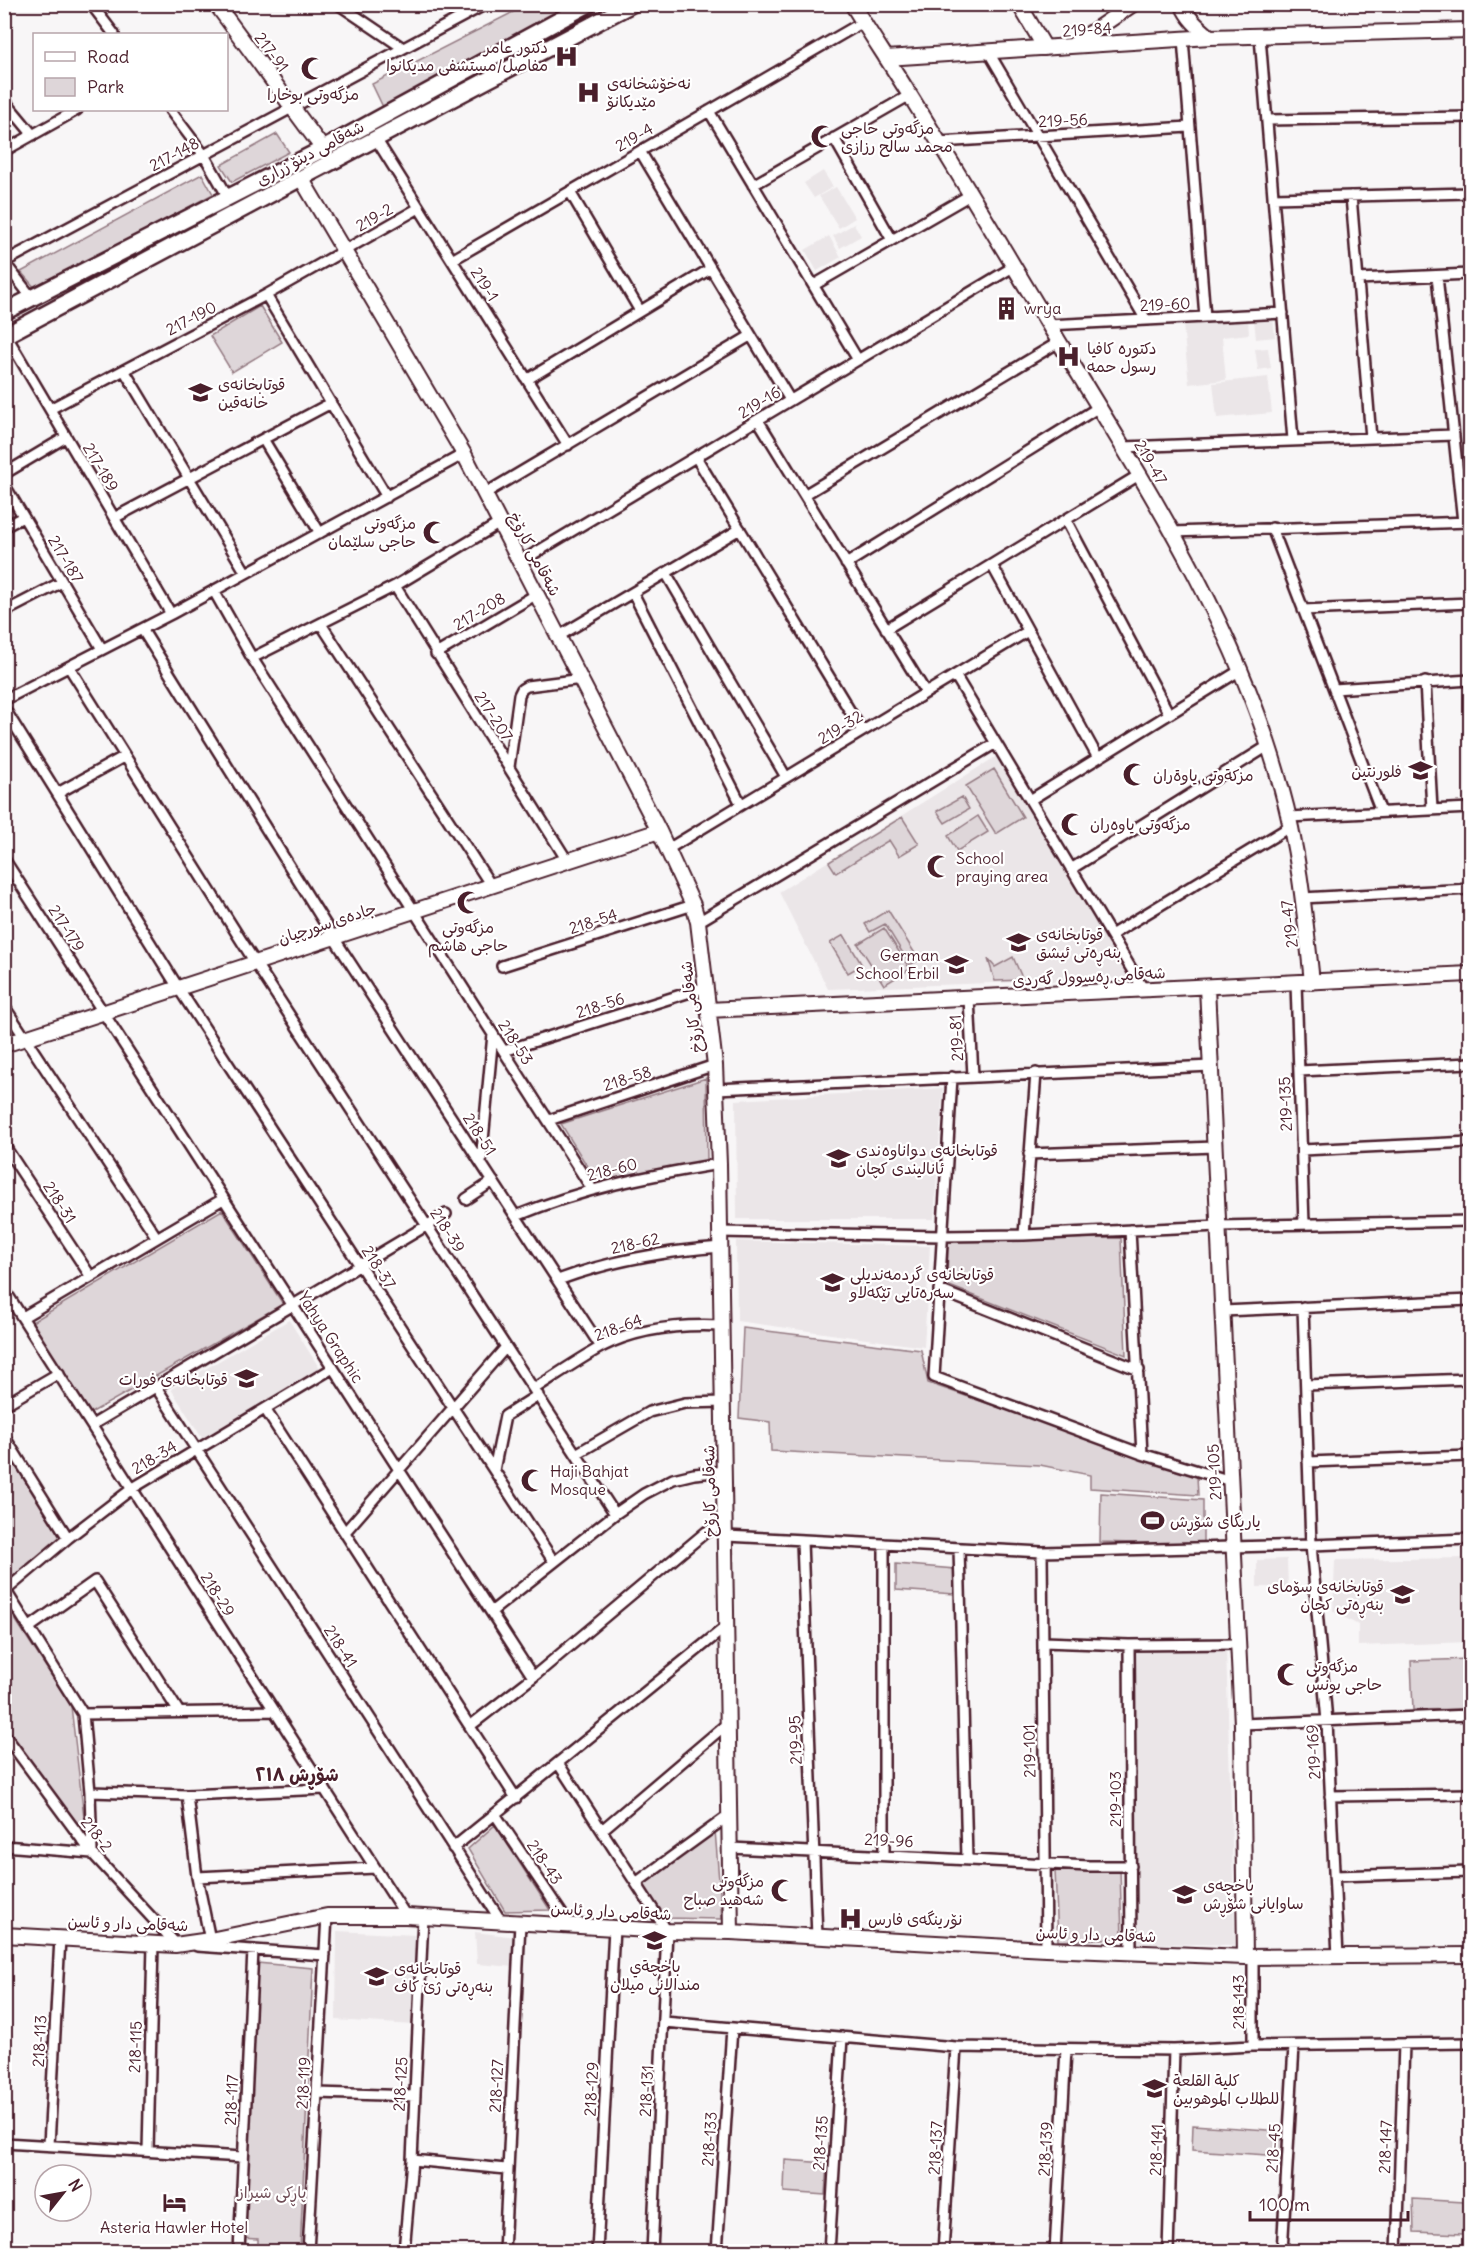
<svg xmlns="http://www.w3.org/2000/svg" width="1475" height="2256" font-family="Delius,'Playpen Sans Arabic',sans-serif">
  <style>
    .built { fill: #ebe6e8 }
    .green { fill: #ded6d9; stroke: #947a82; stroke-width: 1.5 }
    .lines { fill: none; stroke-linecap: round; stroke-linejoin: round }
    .street-casing { stroke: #4a1f2b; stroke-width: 14 }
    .secondary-casing { stroke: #4a1f2b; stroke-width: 18 }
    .primary-casing { stroke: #4a1f2b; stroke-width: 20 }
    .street { stroke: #fff; stroke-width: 9 }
    .secondary { stroke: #fff; stroke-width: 14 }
    .primary { stroke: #fff; stroke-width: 15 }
    .labels { text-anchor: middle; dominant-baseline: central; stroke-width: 4.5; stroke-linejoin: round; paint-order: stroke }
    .street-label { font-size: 16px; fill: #4a1f2b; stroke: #fff }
    .poi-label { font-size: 16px; fill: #4a1f2b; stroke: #fff; text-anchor: start }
    .park-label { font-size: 16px; fill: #6f4d56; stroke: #fff }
    .neighbourhood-label { font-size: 18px; font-weight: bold; fill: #4a1f2b; stroke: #fff }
  </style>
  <rect width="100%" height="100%" fill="#f8f6f7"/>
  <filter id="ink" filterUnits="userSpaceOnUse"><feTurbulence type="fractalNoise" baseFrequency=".0167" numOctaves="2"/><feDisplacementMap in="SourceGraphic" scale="12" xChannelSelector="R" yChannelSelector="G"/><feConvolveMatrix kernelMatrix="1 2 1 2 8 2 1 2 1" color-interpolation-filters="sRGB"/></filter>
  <g filter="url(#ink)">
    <path class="built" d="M823 171 833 187 814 198 804 183Z
      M836 187 855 218 839 228 819 196Z
      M854 224 861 236 840 248 833 236Z
      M829 236 841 257 817 271 805 250Z
      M1273 318 1275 337 1256 339 1254 320Z
      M1248 319 1249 334 1222 337 1226 380 1189 384 1183 325Z
      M1268 348 1271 368 1258 370 1255 349Z
      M1268 377 1272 413 1217 418 1213 383Z
      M997 756 1132 978 828 989 779 892Z
      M943 1088 934 1219H737L736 1100Z
      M736 1241 930 1246 924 1347 737 1321Z
      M289 1320 320 1369 202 1438 171 1389Z
      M1470 1558V1642L1358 1646V1625L1333 1611 1335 1560Z
      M1287 1559 1288 1587H1257V1560Z
      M1226 1648 1235 1945 1137 1943 1133 1650Z
      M337 1931 416 1935 414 2025 336 2020Z
      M475 1932 516 1937 515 1967 477 1964Z"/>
    <path class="green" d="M527 5H571L383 107 372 84Z
      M277 134 289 152 232 182 221 165Z
      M202 174 213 194 36 289 21 272Z
      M260 306 282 342 232 372 210 336Z
      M994 769 1023 817 996 834 966 786Z
      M962 797 969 809 945 823 937 811Z
      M978 816 988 832 957 851 948 836Z
      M902 817 919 844 899 856 889 840 836 873 829 862Z
      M888 910 919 960 910 965 885 924 870 932 865 924Z
      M884 928 910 969 884 985 858 944Z
      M844 935 862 965 848 973 830 943Z
      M1013 957 1023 980 995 981 988 959 995 967Z
      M706 1078 707 1162 597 1182 561 1124Z
      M222 1210 283 1304 89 1414 32 1322Z
      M1121 1238 1126 1355 947 1285 948 1240Z
      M743 1328 921 1350 928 1383 1197 1476 1198 1495 1090 1488V1475L1040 1465 771 1451 770 1422 739 1418Z
      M4 1447 62 1540 7 1584 4 1579Z
      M1101 1493 1203 1500V1545L1100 1542Z
      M896 1564 955 1569V1594L896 1590Z
      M6 1605 71 1706 86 1835 5 1727 4 1606Z
      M1470 1659V1709L1413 1710 1411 1661Z
      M495 1825 550 1910 505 1911 468 1849Z
      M715 1830 722 1919 663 1918 638 1887Z
      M1120 1869 1122 1938 1058 1941 1055 1870Z
      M257 1963 313 1968 300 2251 258 2249V2239L238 2238Z
      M1193 2125 1283 2131 1282 2156 1192 2150Z
      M785 2160 827 2163 825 2195 784 2192Z
      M1413 2199 1464 2202 1463 2234 1414 2232Z"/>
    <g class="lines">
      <defs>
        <path id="street" d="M91 4 114 34
          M338 4 403 48
          M1260 37 1293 440
          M1183 39 1205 317
          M988 51 1146 320
          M4 100 33 135
          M170 110 204 155 228 197
          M709 111 858 360
          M1267 120 1470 117
          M834 138 892 240
          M376 139 568 445
          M939 142 1189 127
          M4 151 77 110
          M640 151 790 400
          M753 185 910 95
          M570 192 640 311
          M1351 196 1371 438
          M1273 198 1470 193
          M452 260 863 22
          M4 262 486 4
          M4 262 32 298
          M1437 276 1463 522
          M1358 279 1470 274
          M814 285 970 195
          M266 295 387 497
          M1048 325 1283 313
          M6 335 171 614
          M124 370 246 573
          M528 379 710 269
          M50 409 266 295 419 208
          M758 420 926 693
          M263 439 320 533
          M1123 447 1454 435
          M696 457 862 731
          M4 474 66 437
          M4 484 102 649
          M484 494 750 336
          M804 495 1059 342
          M114 518 331 403
          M1066 520 1169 714
          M4 527 23 517
          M1272 528 1381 812
          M1172 532 1470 522
          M520 562 1013 267
          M846 564 1099 407
          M992 565 1098 758
          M666 573 786 777
          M395 586 568 862
          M214 591 252 658 592 1189
          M633 593 741 804
          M1303 610 1470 603
          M4 612 62 582
          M321 624 492 887
          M142 629 334 938 601 1347
          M886 629 1139 475
          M559 636 740 529
          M436 654 537 594
          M252 658 395 586 500 523
          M69 667 256 964 615 1514
          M955 675 1144 990
          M1425 682 1432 809
          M1334 689 1470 680
          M4 700 171 614 464 454
          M4 708 179 989 554 1562
          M509 767 519 695 522 689 527 686 582 679
          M58 793 125 756
          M1030 800 1239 671
          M1289 817 1470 808
          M668 849 1028 631
          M4 859 533 1677
          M1071 869 1268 746
          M1302 898 1470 889
          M698 922 996 743
          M1111 935 1291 826
          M502 966 693 905
          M1296 983 1304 1224
          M969 998 973 1076
          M4 1006 157 1238
          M504 1051 706 987
          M1299 1071 1470 1063
          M952 1077 934 1377 1142 1454 1231 1481
          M716 1089 1211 1066
          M549 1120 715 1065
          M4 1145 91 1277
          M1302 1150 1470 1142
          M1029 1154 1215 1147
          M481 1162 493 1034
          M466 1199 493 1181
          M516 1216C585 1188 646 1176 719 1164
          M1130 1230 1142 1454
          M721 1232 941 1236 1024 1235 1219 1226 1470 1221
          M1024 1235 1036 1073
          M558 1280C612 1260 664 1251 721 1247
          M4 1289 406 1916
          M939 1290 1139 1370
          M1303 1307 1311 1545 1327 1721 1338 1957
          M1223 1311 1470 1300
          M23 1317 223 1199
          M1306 1385 1470 1379
          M156 1387 501 1921
          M534 1389C556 1375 578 1360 601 1347 638 1328 681 1324 722 1326
          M4 1405 59 1373
          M265 1409 516 1798
          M92 1425 446 1214
          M4 1436 68 1538
          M576 1454 649 1412 685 1403 724 1402
          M1308 1462 1470 1456
          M494 1470 505 1416 538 1395
          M345 1532 506 1347
          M726 1536 1042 1552 1311 1545 1470 1539
          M802 1541 817 1937
          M884 1544V1855
          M959 1548 967 1859
          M1042 1552 1046 1949
          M4 1588 83 1714 90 1792 92 1853 4 1846
          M4 1592 68 1538 133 1488 333 1368
          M491 1612 615 1514 644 1494 673 1479 694 1474 725 1471
          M30 1627 95 1581 179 1712
          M1043 1642 1129 1645 1238 1644
          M1129 1645 1131 1953
          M83 1714 275 1711
          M1242 1724 1470 1715
          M470 1726 533 1677 706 1532 726 1523
          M4 1734 92 1853 177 1945
          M558 1763 667 1931 652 2252
          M90 1792 187 1795 325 1789
          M187 1795 197 1877 210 1940
          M1330 1796 1470 1794
          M495 1814 570 1926
          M602 1830 729 1722
          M453 1848 728 1625
          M731 1848 1089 1866H1131
          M1334 1876 1470 1872
          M197 1877 375 1868
          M636 1883 731 1814
          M197 1946 325 1955
          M664 2022 956 2047 1174 2050 1253 2046 1470 2043
          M1253 2046V1957
          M317 2093 415 2096
          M4 2143 243 2157
          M49 2145 60 1938
          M148 2151 153 1944
          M412 2160 506 2169
          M239 2252 253 1950
          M308 2252 327 1916
          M404 2252 412 2160 423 1917
          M504 2252 520 1923
          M597 2252 614 1928
          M717 2252 732 2028
          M829 2252 842 2037
          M943 2252 956 2047
          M1055 2252 1066 2049
          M1168 2252 1174 2050
          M1282 2252 1294 2046
          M1397 2252 1404 2044"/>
        <path id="secondary" d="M216 4 323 149
          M852 4C871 35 892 66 911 97 964 182 1015 269 1067 355 1150 491 1239 631 1281 787 1299 850 1305 916 1312 982
          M1019 4 1045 48
          M1182 4C1188 19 1198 27 1210 37
          M1073 45 1133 4
          M886 58 1210 37 1470 30
          M301 178 464 454 659 831 693 905 698 922 715 1065 719 1164 731 1932
          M1207 987 1242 1724 1245 1957
          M708 1010 1470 974
          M4 1045 659 831
          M4 1935 175 1945 210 1940 327 1916H406L667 1931 731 1932 1046 1949 1245 1957 1470 1955"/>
        <path id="primary" d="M4 312 323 149 589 4
          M4 336 301 178 632 4"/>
      </defs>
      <use href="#street" class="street-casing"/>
      <use href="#secondary" class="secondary-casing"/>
      <use href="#primary" class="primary-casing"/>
      <use href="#street" class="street"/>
      <use href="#secondary" class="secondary"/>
      <use href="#primary" class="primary"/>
    </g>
  </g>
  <defs>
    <symbol id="hospital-bare" viewBox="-9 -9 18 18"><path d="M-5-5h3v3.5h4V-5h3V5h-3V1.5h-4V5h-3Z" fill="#4a1f2b" stroke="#fff" stroke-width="2.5" paint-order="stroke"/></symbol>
    <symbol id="mosque-bare" viewBox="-9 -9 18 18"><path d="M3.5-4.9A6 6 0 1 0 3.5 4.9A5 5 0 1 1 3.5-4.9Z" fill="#4a1f2b" stroke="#fff" stroke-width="2.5" paint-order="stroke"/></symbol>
    <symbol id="building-bare" viewBox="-9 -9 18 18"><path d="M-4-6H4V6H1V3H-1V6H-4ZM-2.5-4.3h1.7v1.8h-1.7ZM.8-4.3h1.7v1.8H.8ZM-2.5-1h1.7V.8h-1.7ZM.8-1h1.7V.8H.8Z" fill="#4a1f2b" stroke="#fff" stroke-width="2.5" paint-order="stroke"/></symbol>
    <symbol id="school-bare" viewBox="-9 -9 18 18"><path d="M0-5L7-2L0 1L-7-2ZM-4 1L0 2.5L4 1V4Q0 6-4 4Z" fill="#4a1f2b" stroke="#fff" stroke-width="2.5" paint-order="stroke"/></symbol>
    <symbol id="stadium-bare" viewBox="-9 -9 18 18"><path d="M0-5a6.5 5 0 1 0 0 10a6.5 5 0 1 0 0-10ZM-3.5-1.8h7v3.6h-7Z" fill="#4a1f2b" stroke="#fff" stroke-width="2.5" paint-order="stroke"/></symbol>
    <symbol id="hotel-bare" viewBox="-9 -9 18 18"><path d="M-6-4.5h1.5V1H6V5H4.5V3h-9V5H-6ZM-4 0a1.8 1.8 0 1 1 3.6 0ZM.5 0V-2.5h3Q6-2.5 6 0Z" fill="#4a1f2b" stroke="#fff" stroke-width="2.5" paint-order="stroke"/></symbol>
  </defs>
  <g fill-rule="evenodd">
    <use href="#hospital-bare" x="550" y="40" width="33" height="33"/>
    <use href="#mosque-bare" x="296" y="52" width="33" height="33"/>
    <use href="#hospital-bare" x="572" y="76" width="33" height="33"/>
    <use href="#mosque-bare" x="806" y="120" width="33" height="33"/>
    <use href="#building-bare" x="990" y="292" width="33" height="33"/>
    <use href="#hospital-bare" x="1052" y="340" width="33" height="33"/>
    <use href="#school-bare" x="184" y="376" width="33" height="33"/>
    <use href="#mosque-bare" x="418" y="516" width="33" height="33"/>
    <use href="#school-bare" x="1404" y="754" width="33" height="33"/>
    <use href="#mosque-bare" x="1118" y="758" width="33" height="33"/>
    <use href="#mosque-bare" x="1056" y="808" width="33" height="33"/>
    <use href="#mosque-bare" x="922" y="850" width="33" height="33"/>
    <use href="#mosque-bare" x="452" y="886" width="33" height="33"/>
    <use href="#school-bare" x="1002" y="926" width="33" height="33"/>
    <use href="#school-bare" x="940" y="948" width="33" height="33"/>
    <use href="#school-bare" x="822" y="1142" width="33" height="33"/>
    <use href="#school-bare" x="816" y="1266" width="33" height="33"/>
    <use href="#school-bare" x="230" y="1362" width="33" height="33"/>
    <use href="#mosque-bare" x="516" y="1464" width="33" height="33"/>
    <use href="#stadium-bare" x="1136" y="1504" width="33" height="33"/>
    <use href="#school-bare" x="1386" y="1578" width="33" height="33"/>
    <use href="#mosque-bare" x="1272" y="1658" width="33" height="33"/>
    <use href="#mosque-bare" x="766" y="1874" width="33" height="33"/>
    <use href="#school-bare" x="1168" y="1878" width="33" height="33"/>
    <use href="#hospital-bare" x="834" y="1902" width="33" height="33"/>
    <use href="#school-bare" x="638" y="1924" width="33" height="33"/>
    <use href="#school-bare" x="360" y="1960" width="33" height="33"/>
    <use href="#school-bare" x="1138" y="2072" width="33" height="33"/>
    <use href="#hotel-bare" x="158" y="2186" width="33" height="33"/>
  </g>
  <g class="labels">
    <g class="street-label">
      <text transform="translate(1087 29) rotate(-4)">219-84</text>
      <text transform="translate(272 52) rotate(53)">217-91</text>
      <text transform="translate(1063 120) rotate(-3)">219-56</text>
      <text transform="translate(634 137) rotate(-30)">219-4</text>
      <text transform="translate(310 153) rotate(-28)">شەقامی دینۆ زراری</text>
      <text transform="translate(174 154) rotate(-28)">217-148</text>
      <text transform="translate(374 217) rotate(-30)">219-2</text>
      <text transform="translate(485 284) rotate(57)">219-1</text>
      <text transform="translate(1165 304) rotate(-3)">219-60</text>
      <text transform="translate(191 318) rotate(-28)">217-190</text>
      <text transform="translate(759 402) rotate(-31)">219-16</text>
      <text transform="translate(1151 462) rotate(60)">219-47</text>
      <text transform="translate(101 467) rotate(59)">217-189</text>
      <text transform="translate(535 554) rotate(62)">شەقامی کارۆخ</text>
      <text transform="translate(66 559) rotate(59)">217-187</text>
      <text transform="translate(479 611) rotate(-31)">217-208</text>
      <text transform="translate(494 716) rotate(57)">217-207</text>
      <text transform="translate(840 727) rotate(-31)">219-32</text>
      <text transform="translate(593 921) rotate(-18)">218-54</text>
      <text transform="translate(327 923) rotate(-18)">جادەی سورچیان</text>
      <text transform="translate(1289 924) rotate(-97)">219-47</text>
      <text transform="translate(67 928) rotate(57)">217-179</text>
      <text transform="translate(1089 976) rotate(-3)">شەقامی ڕەسوول گەردی</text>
      <text transform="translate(600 1005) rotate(-18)">218-56</text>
      <text transform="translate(691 1007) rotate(-97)">شەقامی کارۆخ</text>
      <text transform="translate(956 1038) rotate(-93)">219-81</text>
      <text transform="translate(516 1042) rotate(57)">218-53</text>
      <text transform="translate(627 1078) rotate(-18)">218-58</text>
      <text transform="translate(1285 1104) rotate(-92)">219-135</text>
      <text transform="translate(480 1134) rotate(57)">218-51</text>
      <text transform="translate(612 1169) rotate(-14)">218-60</text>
      <text transform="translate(60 1202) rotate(57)">218-31</text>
      <text transform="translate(448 1230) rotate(57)">218-39</text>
      <text transform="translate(635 1243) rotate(-12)">218-62</text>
      <text transform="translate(379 1267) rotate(57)">218-37</text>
      <text transform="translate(618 1327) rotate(-20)">218-64</text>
      <text transform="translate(331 1337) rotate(57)">Yahya Graphic</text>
      <text transform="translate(154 1457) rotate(-31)">218-34</text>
      <text transform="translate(1214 1472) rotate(-93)">219-105</text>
      <text transform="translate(709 1491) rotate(-91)">شەقامی کارۆخ</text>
      <text transform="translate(218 1594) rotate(58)">218-29</text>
      <text transform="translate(341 1646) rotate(57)">218-41</text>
      <text transform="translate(795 1740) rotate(-92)">219-95</text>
      <text transform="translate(1029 1751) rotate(-91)">219-101</text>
      <text transform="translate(1313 1752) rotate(-93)">219-169</text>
      <text transform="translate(1115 1799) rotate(-90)">219-103</text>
      <text transform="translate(97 1834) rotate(52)">218-2</text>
      <text transform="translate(889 1840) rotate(3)">219-96</text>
      <text transform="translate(545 1862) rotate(56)">218-43</text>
      <text transform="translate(611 1911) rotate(3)">شەقامی دار و ئاسن</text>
      <text transform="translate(128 1923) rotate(2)">شەقامی دار و ئاسن</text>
      <text transform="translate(1096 1934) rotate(2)">شەقامی دار و ئاسن</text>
      <text transform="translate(1238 2002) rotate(-90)">218-143</text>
      <text transform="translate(39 2041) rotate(-87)">218-113</text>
      <text transform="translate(135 2047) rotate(-88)">218-115</text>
      <text transform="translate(303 2083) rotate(-87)">218-119</text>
      <text transform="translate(400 2084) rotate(-87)">218-125</text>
      <text transform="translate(496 2086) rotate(-87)">218-127</text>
      <text transform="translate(591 2089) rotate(-87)">218-129</text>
      <text transform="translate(646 2091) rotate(-87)">218-131</text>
      <text transform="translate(231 2100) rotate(-87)">218-117</text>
      <text transform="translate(709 2139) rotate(-86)">218-133</text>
      <text transform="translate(820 2143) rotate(-86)">218-135</text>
      <text transform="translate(1385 2147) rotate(-88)">218-147</text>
      <text transform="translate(935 2148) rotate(-87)">218-137</text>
      <text transform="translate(1273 2148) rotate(-86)">218-45</text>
      <text transform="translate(1045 2149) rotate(-87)">218-139</text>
      <text transform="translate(1156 2150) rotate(-88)">218-141</text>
    </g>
    <g class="poi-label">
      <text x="548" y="47" text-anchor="end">دكتور عامر<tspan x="548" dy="18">مفاصل/مستشفى مديكانوا</tspan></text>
      <text x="607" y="83">نەخۆشخانەی<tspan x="607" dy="18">مێدیکانۆ</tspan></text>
      <text x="313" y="94" text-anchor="middle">مزگەوتی بوخارا</text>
      <text x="841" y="128">مزگەوتی حاجی<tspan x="841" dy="18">محمد سالح رزازی</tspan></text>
      <text x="1024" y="308">wrya</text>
      <text x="1087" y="348">دکتورە کافیا<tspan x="1087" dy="18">رسول حمە</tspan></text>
      <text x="218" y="384">قوتابخانەی<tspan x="218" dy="18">خانەقین</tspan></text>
      <text x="416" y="523" text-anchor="end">مزگەوتی<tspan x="416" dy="18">حاجی سلێمان</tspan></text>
      <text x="1402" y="771" text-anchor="end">فلورنتين</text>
      <text x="1153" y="775">مزكةوتى ياوةران</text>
      <text x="1090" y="824">مزگەوتی یاوەران</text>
      <text x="956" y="858">School<tspan x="956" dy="18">praying area</tspan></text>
      <text x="468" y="927" text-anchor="middle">مزگەوتی<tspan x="468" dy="18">حاجی هاشم</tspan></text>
      <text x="1036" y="934">قوتابخانەی<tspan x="1036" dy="18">بنەڕەتی ئیشق</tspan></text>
      <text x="939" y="955" text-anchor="end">German<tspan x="939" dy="18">School Erbil</tspan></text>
      <text x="856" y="1150">قوتابخانەی دواناوەندی<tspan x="856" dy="18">ئانالیندی كچان</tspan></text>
      <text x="850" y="1274">قوتابخانەی گردمەندیلی<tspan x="850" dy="18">سەرەتایی تێكەلاو</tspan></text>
      <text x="228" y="1379" text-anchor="end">قوتابخانەی فورات</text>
      <text x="550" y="1471">Haji Bahjat<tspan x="550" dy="18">Mosque</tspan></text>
      <text x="1170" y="1521">یاریگای شۆڕش</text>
      <text x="1384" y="1586" text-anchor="end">قوتابخانەی سۆمای<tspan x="1384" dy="18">بنەڕەتی کچان</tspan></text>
      <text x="1306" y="1666">مزگەوتی<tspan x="1306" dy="18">حاجی یونس</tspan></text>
      <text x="764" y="1881" text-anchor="end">مزگه‌وتی<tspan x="764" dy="18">شه‌هید صباح</tspan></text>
      <text x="1203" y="1885">باخچەی<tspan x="1203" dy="18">ساوایانی شۆڕش</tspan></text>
      <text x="868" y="1919">نۆرینگەی فارس</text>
      <text x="655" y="1966" text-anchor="middle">باخچةي<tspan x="655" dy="18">مندالانى ميلان</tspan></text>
      <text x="394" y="1968">قوتابخانەی<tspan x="394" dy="18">بنەڕەتی ژێ کاف</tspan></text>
      <text x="1173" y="2080">کلیة القلعة<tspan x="1173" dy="18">للطلاب الموهوبین</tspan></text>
      <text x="174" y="2227" text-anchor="middle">Asteria Hawler Hotel</text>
    </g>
    <g class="park-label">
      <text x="272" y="2192">پاڕکی شیراز</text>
    </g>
    <g class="neighbourhood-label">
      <text x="297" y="1774">شۆڕش ٢١٨</text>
    </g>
  </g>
  <rect width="1475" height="2256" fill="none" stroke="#fff" stroke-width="24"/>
  <rect x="12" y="12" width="1451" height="2232" fill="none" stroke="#4a1f2b" stroke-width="2" filter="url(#ink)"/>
  <rect x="33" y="33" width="195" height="78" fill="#ffffff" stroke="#b7a5aa" stroke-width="1.5"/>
  <rect x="45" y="52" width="30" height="9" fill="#ffffff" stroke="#b7a5aa" stroke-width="1.5"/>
  <text x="87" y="63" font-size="18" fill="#4a1f2b">Road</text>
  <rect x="45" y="78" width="30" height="18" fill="#ded6d9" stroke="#b7a5aa" stroke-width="1.5"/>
  <text x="87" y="93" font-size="18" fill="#4a1f2b">Park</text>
  <g transform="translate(63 2193) rotate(59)"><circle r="28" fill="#ffffff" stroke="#b7a5aa" stroke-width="1.5"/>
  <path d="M0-4.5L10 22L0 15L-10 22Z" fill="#4a1f2b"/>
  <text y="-9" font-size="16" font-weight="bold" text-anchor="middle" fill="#4a1f2b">N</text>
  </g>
  <path d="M1250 2211v9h158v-9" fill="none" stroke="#4a1f2b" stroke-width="3"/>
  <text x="1259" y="2211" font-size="18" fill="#4a1f2b" stroke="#ffffff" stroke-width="4.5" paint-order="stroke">100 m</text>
</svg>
